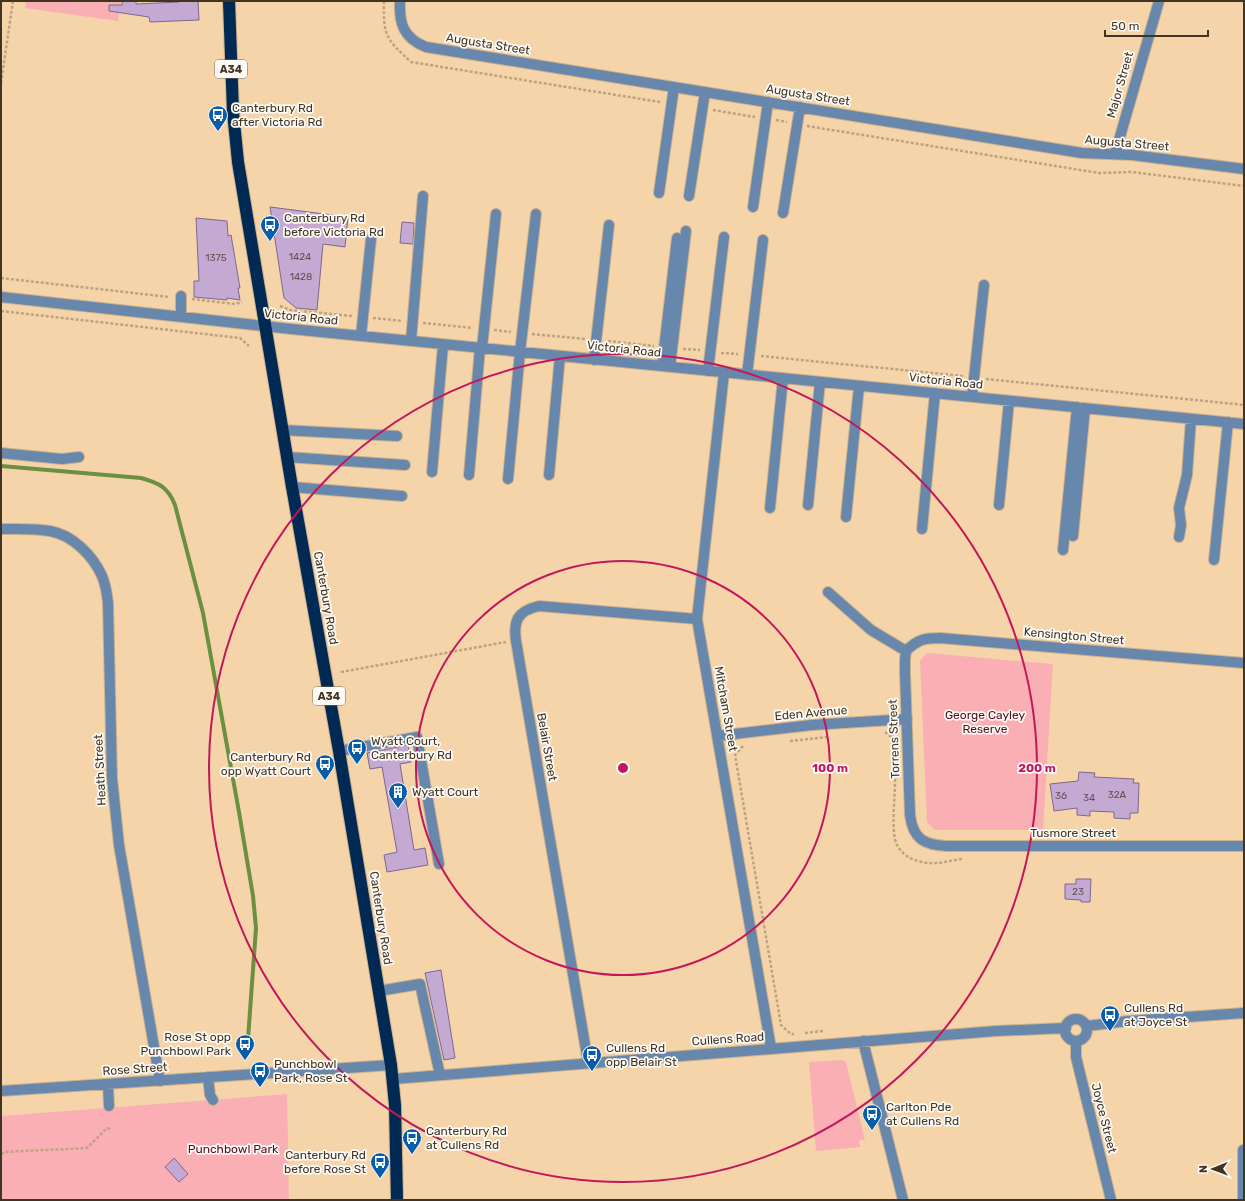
<svg xmlns="http://www.w3.org/2000/svg" width="1245" height="1201" font-family="Rubik,sans-serif">
  <style>
    .green { fill: #faafb5 }
    .lines { fill: none; stroke-linecap: round; stroke-linejoin: round }
    .stream { stroke: #6a9040; stroke-width: 4 }
    .building { fill: #c4a9d3; stroke: #80678e }
    .minor-casing { stroke: #cdb18c; stroke-width: 12 }
    .highway-casing { stroke: #cdb18c; stroke-width: 14 }
    .path { stroke: #bda380; stroke-width: 2.5; stroke-dasharray: 3 2; stroke-linecap: butt }
    .minor { stroke: #6787ad; stroke-width: 10 }
    .highway { stroke: #002954; stroke-width: 12 }
    .ring { fill: none; stroke: #c2185b; stroke-width: 2 }
    .labels { text-anchor: middle; dominant-baseline: central; stroke-width: 3.5; stroke-linejoin: round; paint-order: stroke }
    .number-label { font-size: 10px; fill: #62514f }
    .shield { fill: #fefaf6; stroke: #7a6f62; stroke-width: 1 }
    .shield-label { font-size: 11px; font-weight: bold; fill: #413423 }
    .street-label { font-size: 12px; fill: #413423; stroke: #fefaf6 }
    .poi-label { font-size: 12px; fill: #413423; stroke: #fefaf6; text-anchor: start }
    .park-label { font-size: 12px; fill: #590b1e; stroke: #fefaf6 }
    .centre { fill: #c2185b; stroke: #fefaf6; stroke-width: 2 }
    .ring-label { font-size: 12px; text-anchor: middle; font-weight: bold; fill: #c2185b; stroke: #fefaf6; stroke-width: 3.5; stroke-linejoin: round; paint-order: stroke }
  </style>
  <rect width="100%" height="100%" fill="#f5d4aa"/>
  <path class="green" d="M26 1H121L118 21 25 8Z
    M927 653 1053 664 1043 830H935L927 822 920 661Z
    M842 1060 846 1062 865 1140H859L860 1147 816 1151 809 1062Z
    M287 1094 289 1200H1V1116Z"/>
  <g class="lines">
    <path class="stream" d="M1 466 141 478C159 483 168 487 175 505L203 613 239 812 253 896 256 928 247 1053"/>
  </g>
  <path class="building" d="M122 1H136V4L179 2V1H198L199 20 150 22 149 17 109 11V5H122Z
    M270 207 348 217 345 247 323 244 317 310 296 308 284 298Z
    M196 218 227 221 228 236 231 235 240 288H238L240 300 227 298V300L194 297V281H199Z
    M402 222 414 223 413 244 400 243Z
    M408 745 411 762 400 764 414 850 425 848 428 865 387 872 384 855 397 852 382 767 370 769 367 753Z
    M1079 772 1095 773 1094 777 1134 779 1133 783H1139L1138 813H1130V819L1114 818V812L1090 811V816L1077 815V808L1054 811 1050 784 1078 781Z
    M1076 879H1091L1090 902H1081V900L1065 899V884H1076Z
    M441 970 455 1058 444 1060 425 973Z
    M174 1158 188 1174 179 1182 165 1167Z"/>
  <g class="lines">
    <defs>
      <path id="minor" d="M400 1C399 23 403 38 426 47L1082 153 1132 155 1244 169
        M1115 154 1159 1
        M659 193 674 87
        M689 196 705 92
        M753 207 768 102
        M783 213 800 107
        M181 296V317
        M1 297 291 329 1244 424
        M361 336 371 239
        M411 341 423 196
        M482 348 496 214
        M594 360 609 225
        M662 366 677 238
        M670 367 686 231
        M708 371 724 237
        M724 373 697 619 771 1048
        M747 375 763 240
        M972 397 984 285
        M282 430 397 436
        M1 453 62 459 79 457
        M287 457 405 465
        M432 472 443 345
        M469 475 480 348
        M549 475 560 356
        M508 479 520 352 536 214
        M292 487 402 496
        M808 505 820 382
        M999 505 1009 401
        M770 508 783 378
        M846 517 859 386
        M1 529C17 529 34 528 50 531 73 535 93 556 102 576 106 585 107 594 108 603L112 778 119 845 160 1081
        M922 529 935 393
        M1073 536 1085 408
        M1179 537 1181 525 1179 508 1187 475 1191 419
        M1063 550 1077 407
        M1214 560 1228 422
        M828 592 871 630 906 651
        M906 651 905 659V673L910 815C913 839 924 845 947 846H1244
        M906 651C918 639 925 638 940 638L1244 663
        M717 736 812 725 907 719
        M339 751 417 737 439 864
        M379 991 420 984 440 1075
        M1065 1030a11 11 0 1 1 22 0a11 11 0 1 1-22 0Z
        M1087 1026 1128 1021 1244 1013
        M863 1041 903 1200
        M1076 1042V1057L1111 1200
        M588 1062 516 641C513 620 518 611 539 606L697 619
        M208 1077 210 1095 213 1100
        M393 1079 996 1031 1066 1028
        M108 1084 109 1106
        M1 1091 391 1065
        M1243 1150V1200"/>
      <path id="highway" d="M229 1 233 112 238 162 292 487 339 751 391 1065 395 1105 397 1200"/>
    </defs>
    <use href="#minor" class="minor-casing"/>
    <use href="#highway" class="highway-casing"/>
    <path class="path" d="M384 1C383 36 386 39 411 62L660 102
      M1 83 13 1
      M713 110 755 117
      M776 120 787 122
      M807 126 1099 173 1132 172 1244 186
      M1 278 169 297
      M192 299 235 304 242 302
      M280 306 290 310 352 316
      M1 311 240 338 249 346
      M373 318 402 321
      M423 323 473 328
      M494 330 511 332
      M532 334 585 339
      M608 341 654 346
      M683 349 700 350
      M721 353 738 354
      M761 356 963 376
      M986 379 1244 405
      M341 672 506 642
      M885 732 895 740V743
      M790 741 828 737
      M743 746 735 755 781 1025 791 1034H794
      M895 774C896 791 890 831 897 845 903 857 918 863 931 863 941 864 951 860 962 859
      M805 1033 823 1031
      M1 1154 5 1152 87 1148 107 1128 110 1129"/>
    <use href="#minor" class="minor"/>
    <use href="#highway" class="highway"/>
  </g>
  <g class="ring">
    <circle cx="623" cy="768" r="207"/>
    <circle cx="623" cy="768" r="414"/>
  </g>
  <defs>
    <symbol id="bus-pin" viewBox="-11 -11 22 30"><path d="M0 17L-7.5 6A9.5 9.5 0 1 1 7.5 6Z" fill="#085dab" stroke="#fefaf6"/><path d="M-5-6H5V4H4V6H2V4H-2V6H-4V4H-5ZM-3.5-4V0h7V-4ZM-3.5 1.2v1.5H-2V1.2ZM2 1.2v1.5H3.5V1.2Z" fill="#fff"/></symbol>
    <symbol id="building-pin" viewBox="-11 -11 22 30"><path d="M0 17L-7.5 6A9.5 9.5 0 1 1 7.5 6Z" fill="#085dab" stroke="#fefaf6"/><path d="M-4-6H4V6H1V3H-1V6H-4ZM-2.5-4.3h1.7v1.8h-1.7ZM.8-4.3h1.7v1.8H.8ZM-2.5-1h1.7V.8h-1.7ZM.8-1h1.7V.8H.8Z" fill="#fff"/></symbol>
  </defs>
  <g fill-rule="evenodd">
    <use href="#bus-pin" x="207" y="104" width="22" height="30"/>
    <use href="#bus-pin" x="259" y="214" width="22" height="30"/>
    <use href="#bus-pin" x="346" y="737" width="22" height="30"/>
    <use href="#bus-pin" x="314" y="753" width="22" height="30"/>
    <use href="#building-pin" x="387" y="781" width="22" height="30"/>
    <use href="#bus-pin" x="1099" y="1004" width="22" height="30"/>
    <use href="#bus-pin" x="234" y="1033" width="22" height="30"/>
    <use href="#bus-pin" x="581" y="1044" width="22" height="30"/>
    <use href="#bus-pin" x="249" y="1060" width="22" height="30"/>
    <use href="#bus-pin" x="861" y="1103" width="22" height="30"/>
    <use href="#bus-pin" x="401" y="1127" width="22" height="30"/>
    <use href="#bus-pin" x="369" y="1151" width="22" height="30"/>
  </g>
  <g class="labels">
    <g class="number-label">
      <text x="300" y="257">1424</text>
      <text x="216" y="258">1375</text>
      <text x="301" y="277">1428</text>
      <text x="1117" y="795">32A</text>
      <text x="1061" y="796">36</text>
      <text x="1089" y="798">34</text>
      <text x="1078" y="892">23</text>
    </g>
    <g class="shield">
      <rect x="215" y="60" width="32" height="18" rx="3"/>
      <rect x="313" y="687" width="32" height="18" rx="3"/>
    </g>
    <g class="shield-label">
      <text x="231" y="69">A34</text>
      <text x="329" y="696">A34</text>
    </g>
    <g class="street-label">
      <text transform="translate(488 44) rotate(9)">Augusta Street</text>
      <text transform="translate(1120 85) rotate(-74)">Major Street</text>
      <text transform="translate(808 95) rotate(9)">Augusta Street</text>
      <text transform="translate(1127 143) rotate(5)">Augusta Street</text>
      <text transform="translate(301 317) rotate(6)">Victoria Road</text>
      <text transform="translate(624 349) rotate(6)">Victoria Road</text>
      <text transform="translate(946 381) rotate(6)">Victoria Road</text>
      <text transform="translate(326 598) rotate(80)">Canterbury Road</text>
      <text transform="translate(1074 636) rotate(5)">Kensington Street</text>
      <text transform="translate(726 709) rotate(80)">Mitcham Street</text>
      <text transform="translate(811 713) rotate(-5)">Eden Avenue</text>
      <text transform="translate(894 739) rotate(-92)">Torrens Street</text>
      <text transform="translate(547 747) rotate(80)">Belair Street</text>
      <text transform="translate(100 770) rotate(-93)">Heath Street</text>
      <text x="1073" y="833">Tusmore Street</text>
      <text transform="translate(381 918) rotate(81)">Canterbury Road</text>
      <text transform="translate(728 1039) rotate(-4)">Cullens Road</text>
      <text transform="translate(135 1069) rotate(-4)">Rose Street</text>
      <text transform="translate(1104 1118) rotate(76)">Joyce Street</text>
    </g>
    <g class="poi-label">
      <text x="232" y="108">Canterbury Rd<tspan x="232" dy="14">after Victoria Rd</tspan></text>
      <text x="284" y="218">Canterbury Rd<tspan x="284" dy="14">before Victoria Rd</tspan></text>
      <text x="371" y="741">Wyatt Court,<tspan x="371" dy="14">Canterbury Rd</tspan></text>
      <text x="311" y="757" text-anchor="end">Canterbury Rd<tspan x="311" dy="14">opp Wyatt Court</tspan></text>
      <text x="412" y="792">Wyatt Court</text>
      <text x="1124" y="1008">Cullens Rd<tspan x="1124" dy="14">at Joyce St</tspan></text>
      <text x="231" y="1037" text-anchor="end">Rose St opp<tspan x="231" dy="14">Punchbowl Park</tspan></text>
      <text x="606" y="1048">Cullens Rd<tspan x="606" dy="14">opp Belair St</tspan></text>
      <text x="274" y="1064">Punchbowl<tspan x="274" dy="14">Park, Rose St</tspan></text>
      <text x="886" y="1107">Carlton Pde<tspan x="886" dy="14">at Cullens Rd</tspan></text>
      <text x="426" y="1131">Canterbury Rd<tspan x="426" dy="14">at Cullens Rd</tspan></text>
      <text x="366" y="1155" text-anchor="end">Canterbury Rd<tspan x="366" dy="14">before Rose St</tspan></text>
    </g>
    <g class="park-label">
      <text x="985" y="715">George Cayley<tspan x="985" dy="14">Reserve</tspan></text>
      <text x="233" y="1149">Punchbowl Park</text>
    </g>
  </g>
  <circle cx="623" cy="768" r="6" class="centre"/>
  <g class="ring-label">
    <text x="830" y="772">100 m</text>
    <text x="1037" y="772">200 m</text>
  </g>
  <rect width="1245" height="1201" fill="none" stroke="#413423" stroke-width="4"/>
  <g transform="translate(1213 1169) rotate(269)" stroke="#fefaf6" stroke-width="3" paint-order="stroke">
  <path d="M0-3L7 15L0 10L-7 15Z" fill="#413423"/>
  <text y="-6" font-size="11" font-weight="bold" text-anchor="middle" fill="#413423">N</text>
  </g>
  <path d="M1105 30v6h103v-6" fill="none" stroke="#413423" stroke-width="2"/>
  <text x="1111" y="30" font-size="12" fill="#413423" stroke="#fefaf6" stroke-width="3" paint-order="stroke">50 m</text>
</svg>
